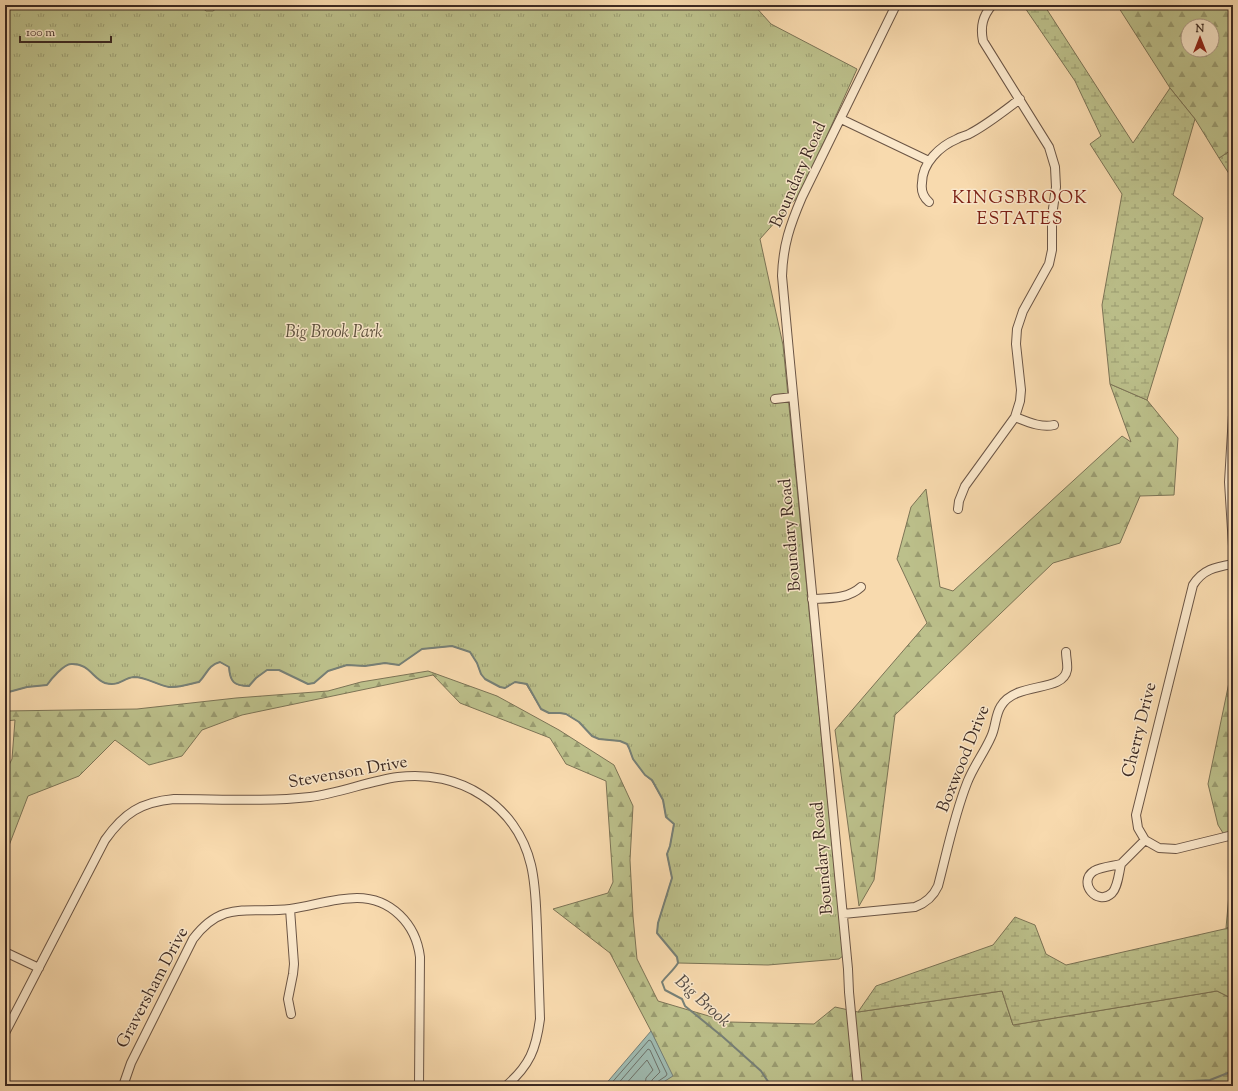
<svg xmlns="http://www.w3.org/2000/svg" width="1238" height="1091" font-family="'Sorts Mill Goudy',serif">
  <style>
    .grass { fill: url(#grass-dots); stroke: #7c7456 }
    .forest { fill: url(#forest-firs); stroke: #7c7456; fill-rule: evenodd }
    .wetland { fill: url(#wetland-marsh); stroke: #7c7456 }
    .park { fill: url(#park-tufts); stroke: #7c7456 }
    .garden { fill: #bcc08b; stroke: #7c7456 }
    .water { fill: #9fbab0; stroke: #778077 }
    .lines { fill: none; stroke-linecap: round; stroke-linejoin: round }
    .shore { stroke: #6e7269; stroke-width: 1 }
    .stream { stroke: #778077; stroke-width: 2 }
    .minor-casing { stroke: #6b5545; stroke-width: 10 }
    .minor { stroke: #fae7ca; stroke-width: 8 }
    .labels { text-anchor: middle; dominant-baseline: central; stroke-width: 3; stroke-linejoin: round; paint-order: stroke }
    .street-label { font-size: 17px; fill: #3c2922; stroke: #fae7ca }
    .park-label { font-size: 17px; font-style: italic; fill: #5c4f3c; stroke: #fae7ca }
    .neighbourhood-label { font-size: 18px; letter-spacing: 1px; fill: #7a1f14; stroke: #fae7ca }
    .water-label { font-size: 18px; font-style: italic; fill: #554d46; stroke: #fae7ca }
  </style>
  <defs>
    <pattern id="grass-dots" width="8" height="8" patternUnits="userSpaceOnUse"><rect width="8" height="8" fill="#bcc08b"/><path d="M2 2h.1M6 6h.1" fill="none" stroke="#9a9c71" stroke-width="1.8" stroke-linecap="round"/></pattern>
    <pattern id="forest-firs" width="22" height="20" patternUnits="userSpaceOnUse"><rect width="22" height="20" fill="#bcc08b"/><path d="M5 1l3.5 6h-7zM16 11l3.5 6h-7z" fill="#9a9c71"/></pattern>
    <pattern id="wetland-marsh" width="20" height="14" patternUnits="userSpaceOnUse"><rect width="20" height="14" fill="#bcc08b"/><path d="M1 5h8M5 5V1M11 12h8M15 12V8" fill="none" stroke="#9a9c71"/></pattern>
    <pattern id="park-tufts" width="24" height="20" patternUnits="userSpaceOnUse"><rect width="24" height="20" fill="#bcc08b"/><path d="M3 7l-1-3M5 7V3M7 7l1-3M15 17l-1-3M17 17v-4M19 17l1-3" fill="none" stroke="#9a9c71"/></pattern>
  </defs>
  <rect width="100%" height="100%" fill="#f8daae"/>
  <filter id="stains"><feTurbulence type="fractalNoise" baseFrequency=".005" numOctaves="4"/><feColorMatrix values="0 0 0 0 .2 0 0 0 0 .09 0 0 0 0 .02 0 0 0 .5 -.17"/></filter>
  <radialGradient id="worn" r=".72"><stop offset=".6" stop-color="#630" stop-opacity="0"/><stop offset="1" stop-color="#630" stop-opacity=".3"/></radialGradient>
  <path class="grass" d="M1233 149V180L1219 158Z"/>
  <path class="forest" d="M1117 5H1233V149L1219 158 1195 119 1170 88ZM1188 26H1212V50H1188Z
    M1110 384 1147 400 1178 438 1174 495 1140 496 1120 543 1053 563 895 715 874 880 859 906 835 730 927 623 897 559 911 507 926 489 940 587 953 591 1122 436 1131 442Z
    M1233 663V927L1226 928 1233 849 1218 825 1208 784Z
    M428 671 497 696 559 730 614 765 633 806 630 860 633 916 637 959 658 1001 729 1022 814 1024 835 1007 858 1012 1002 991 1013 1025 1217 991 1233 999V1086H657L672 1076 651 1031 610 953 553 909 608 893 613 882 606 781 566 764 550 738 460 703 433 675 242 715 202 730 182 756 149 765 115 740 79 776 28 796 5 856V773L12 759 15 720 5 721V711L137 709 236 698 328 691 361 682Z"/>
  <path class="wetland" d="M1023 5H1044L1133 143 1170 88 1195 119 1173 195 1203 218 1147 400 1110 384 1102 305 1122 194 1090 144 1101 136 1075 81Z
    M1015 917 1035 925 1046 954 1066 965 1233 927V999L1217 991 1013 1025 1002 991 858 1012 876 986 993 945Z"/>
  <path class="park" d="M5 5H754L771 24 857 69 801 193 760 239 783 345 843 956 839 959 768 965 678 963 677 957 657 933 658 923 672 878 667 854 670 846 674 824 666 817 663 800 652 781 645 775 633 759 629 748 627 744 620 741 599 739 592 736 579 722 566 714 560 713H549L541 709 526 684 515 682 505 688 500 687 485 679 481 674 477 663 470 652 452 646 422 649 399 665 385 663 365 666 347 665 328 671 314 683 308 684 279 670H267L256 678 249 686C234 686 230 682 229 667L220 662C208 665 207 674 199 682 190 684 178 688 169 687 157 685 146 677 134 677 123 678 119 687 105 683 93 679 89 663 71 664 64 664 51 679 47 685L27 687 5 693Z"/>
  <path class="garden" d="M199 5H221L213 11H206Z"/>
  <path class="water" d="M651 1031 673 1076 657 1086H604Z"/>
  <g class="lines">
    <path class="shore" d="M609 1086 649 1040 651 1041 667 1074 666 1076 657 1082 656 1086
      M616 1086 648 1049 650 1050 660 1072 652 1080 651 1086
      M624 1086 647 1060 653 1070 646 1078 645 1086"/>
    <path class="stream" d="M5 693 27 687 47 685C51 679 64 664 71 664 89 663 93 679 105 683 119 687 123 678 134 677 146 677 157 685 169 687 178 688 190 684 199 682 207 674 208 665 220 662L229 667C230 682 234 686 249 686L256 678 267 670H279L308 684 314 683 328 671 347 665 365 666 385 663 399 665 422 649 452 646 470 652 477 663 481 674 485 679 500 687 505 688 515 682 527 684 541 709 549 713H560L566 714 579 722 592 736 599 739 620 741 627 744 629 748 633 759 645 775 652 780 663 800 666 817 674 824 670 846 667 854 672 878 658 923 657 933 677 957 678 963C673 971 667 975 662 982L665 990 682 999 685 1006 723 1037 761 1071 771 1086
      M1169 1086 1175 1082 1210 1080 1233 1071"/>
    <defs>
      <path id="minor" d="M841 119 929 161
        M929 202C923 197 921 190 922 183 922 163 940 146 957 139 961 136 967 136 971 133 988 124 1004 111 1020 99
        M775 399 793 397
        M1233 415 1229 482 1233 546
        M1015 417C1028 422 1041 428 1054 425
        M958 509 959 501 965 486 1015 417 1020 401 1021 390 1016 344 1017 329 1023 311 1049 264 1052 250V216L1056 187 1055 167 1049 147 983 41C980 26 983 16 992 5
        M1233 564C1216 567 1203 569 1193 585L1136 815 1138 828 1145 840 1159 848 1176 849 1233 835
        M812 599C830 598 848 599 861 587
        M1121 864C1119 872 1118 887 1112 893 1097 907 1077 882 1094 871 1101 867 1113 866 1121 864Z
        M1121 864 1145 840
        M290 909 294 964 293 974 288 999 291 1014
        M843 914 915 907C926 903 933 897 938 886 947 852 954 816 967 783 973 767 984 753 991 737 996 727 995 715 1001 706 1016 681 1063 693 1067 670 1068 665 1066 658 1066 652
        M5 952 39 968
        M5 1033 105 840C124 813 141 802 174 799 219 799 265 802 310 797 340 793 369 781 398 777 459 769 517 805 531 865 536 886 536 907 537 928 538 958 539 989 540 1019 536 1049 530 1065 506 1086
        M123 1086 131 1063 193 939C223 899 249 914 290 909 312 906 334 898 357 898 391 898 416 924 420 957L419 1086
        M858 1086 849 992 848 969 789 352 782 276C783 245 790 225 802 197L896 5"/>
    </defs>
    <use href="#minor" class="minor-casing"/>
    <use href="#minor" class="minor"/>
  </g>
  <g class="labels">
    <g class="street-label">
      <text transform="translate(799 175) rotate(-66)">Boundary Road</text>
      <text transform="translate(791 535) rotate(-95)">Boundary Road</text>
      <text transform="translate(1140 730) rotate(-76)">Cherry Drive</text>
      <text transform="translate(964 759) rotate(-68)">Boxwood Drive</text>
      <text transform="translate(348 773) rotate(-10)">Stevenson Drive</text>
      <text transform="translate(823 858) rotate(-95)">Boundary Road</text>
      <text transform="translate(153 988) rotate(-62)">Graversham Drive</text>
    </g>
    <g class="park-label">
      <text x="334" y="333">Big Brook Park</text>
    </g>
    <g class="neighbourhood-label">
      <text x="1020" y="199">KINGSBROOK<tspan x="1020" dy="21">ESTATES</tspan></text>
    </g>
    <g class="water-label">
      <text transform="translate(702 1002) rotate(42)">Big Brook</text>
    </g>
  </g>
  <rect width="1238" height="1091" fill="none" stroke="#f8daae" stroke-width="20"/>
  <rect x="6" y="6" width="1226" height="1079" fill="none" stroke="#3c2922" stroke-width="2"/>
  <rect x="10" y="10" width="1218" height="1071" fill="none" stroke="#3c2922"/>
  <g transform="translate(1200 38)"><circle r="19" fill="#fae7ca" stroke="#ae9b87"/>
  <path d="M0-3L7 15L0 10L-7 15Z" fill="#8f2418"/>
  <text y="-6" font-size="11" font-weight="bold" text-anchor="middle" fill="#3c2922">N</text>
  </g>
  <path d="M20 36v6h91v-6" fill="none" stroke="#3c2922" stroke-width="2"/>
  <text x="26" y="36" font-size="12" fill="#3c2922" stroke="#fae7ca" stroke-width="3" paint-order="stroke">100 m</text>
  <rect width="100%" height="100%" filter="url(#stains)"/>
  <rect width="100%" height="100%" fill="url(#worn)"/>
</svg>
